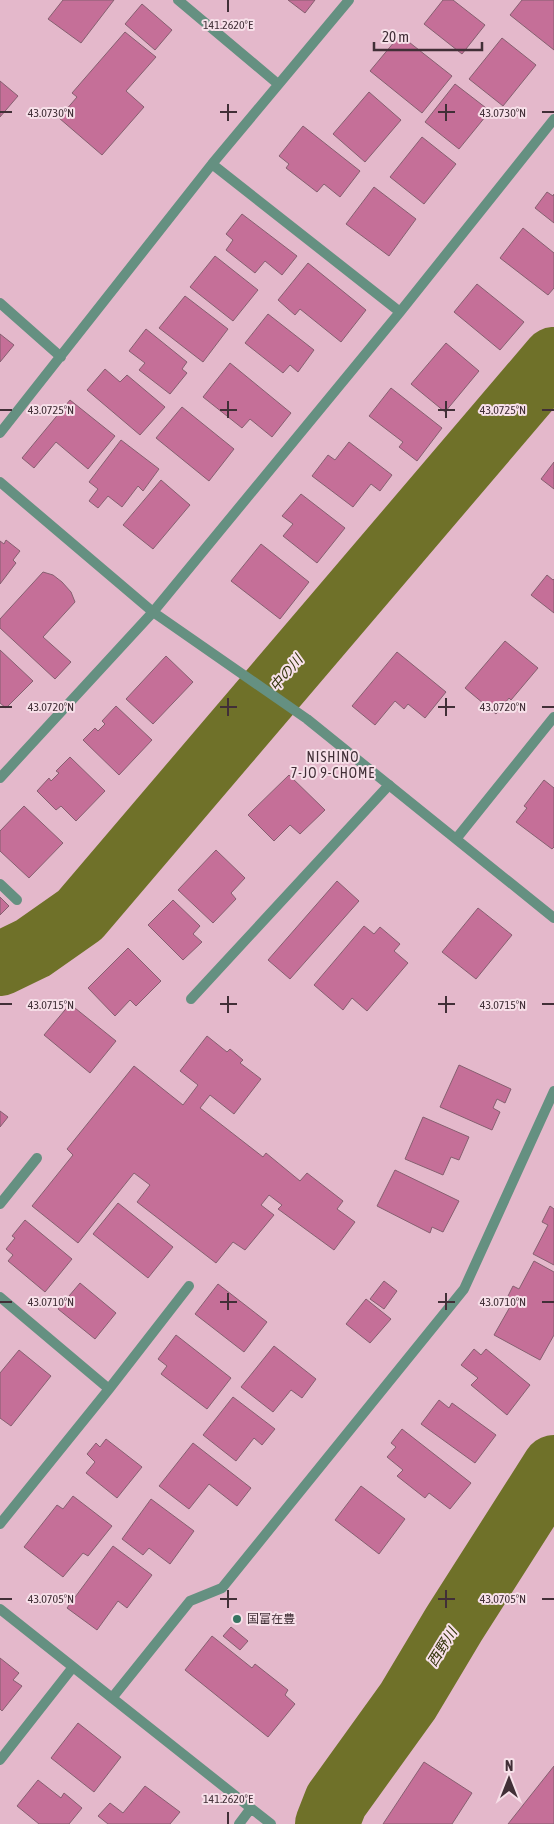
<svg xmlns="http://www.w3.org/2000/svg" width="554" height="1824" font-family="'Asap Condensed','Noto Sans JP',sans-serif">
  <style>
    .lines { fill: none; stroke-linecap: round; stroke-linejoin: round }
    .river { stroke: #6f7129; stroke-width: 64 }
    .building { fill: #c56f98; stroke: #865f70 }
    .service { stroke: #659081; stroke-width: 10 }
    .minor { stroke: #659081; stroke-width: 10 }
    .ticks { fill: none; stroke: #412f37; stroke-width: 2 }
    .poi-dot { fill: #367461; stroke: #f7e0e9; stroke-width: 2 }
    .labels { text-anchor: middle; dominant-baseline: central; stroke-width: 4; stroke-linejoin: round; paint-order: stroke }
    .poi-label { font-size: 12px; fill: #412f37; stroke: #f7e0e9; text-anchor: start }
    .water-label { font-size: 14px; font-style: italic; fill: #313209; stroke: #f7e0e9 }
    .neighbourhood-label { font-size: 14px; letter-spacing: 1px; fill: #412f37; stroke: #f7e0e9 }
    .ticks-label { font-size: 12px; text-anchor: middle; fill: #412f37; stroke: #f7e0e9; stroke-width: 4; stroke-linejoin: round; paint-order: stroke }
  </style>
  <rect width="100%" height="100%" fill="#e4b8cb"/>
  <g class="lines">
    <path class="river" d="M0 964 33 948 80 915 554 359
      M327 1824 336 1801 408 1701 454 1624 554 1467"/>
  </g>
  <path class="building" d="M63 0H114L81 43 48 19Z
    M288 0H315L305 13Z
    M443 0H453L485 25 462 54 424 24Z
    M522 0H554V50L510 15Z
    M142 4 172 30 155 50 125 24Z
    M125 32 156 57 126 91 144 107 102 155 59 118 77 97 72 93Z
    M400 35 452 76 422 113 370 71Z
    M502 38 536 65 503 106 469 79Z
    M0 81 18 96 0 117Z
    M455 84 490 111 459 149 425 122Z
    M369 92 401 120 365 162 333 134Z
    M303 126 360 171 340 197 324 184 317 192 286 168 289 164 279 156Z
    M422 137 456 164 424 204 390 177Z
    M374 187 416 219 389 256 346 224Z
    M547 192 553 196 554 194V223L535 208Z
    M242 214 297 256 282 275 265 261 255 273 226 250 233 240 226 234Z
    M523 228 554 253V288L548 295 500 258Z
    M215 256 258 290 233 321 190 287Z
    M308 263 366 310 341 342 300 309 295 315 278 300Z
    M477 284 524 322 500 350 454 312Z
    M185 296 228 329 203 362 159 328Z
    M268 314 314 350 298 372 290 365 283 373 245 343Z
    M146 329 187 362 182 369 187 373 170 394 139 370 145 363 129 351Z
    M0 334 14 345 0 362Z
    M446 343 479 371 445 412 411 384Z
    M230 363 291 413 272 437 250 419 242 428 203 397Z
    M105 369 120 382 127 375 165 407 140 435 87 390Z
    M391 388 442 428 417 461 399 447 403 442 369 416Z
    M70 400 115 436 88 469 56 442 34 468 22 458Z
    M182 407 234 449 209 481 156 438Z
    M121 440 159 469 143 491 138 486 122 507 108 496 98 508 89 501 98 489 89 482Z
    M349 442 392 475 380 491 371 484 353 507 312 476 328 455 335 460Z
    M554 462V489L541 479Z
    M161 480 190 505 153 549 123 525Z
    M301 494 345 528 317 563 283 536 293 524 282 516Z
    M6 540 20 551 13 560 16 563 0 584V541L4 544Z
    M261 544 309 582 280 619 231 581Z
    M43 572 53 575 62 582 71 592 75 602 43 637 71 662 55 679 0 628V619Z
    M547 575 553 580 554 579V613L531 595Z
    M505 641 538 668 511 700 509 698 496 714 465 688Z
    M0 650 33 681 6 708 0 703Z
    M397 652 446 692 425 718 408 704 404 709 395 701 375 725 352 706Z
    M166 656 193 682 153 724 126 699Z
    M116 706 152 740 119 775 83 740 95 728 98 731 105 724 102 721Z
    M70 757 105 791 76 821 61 806 56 810 37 791 49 778 51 781 59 773 56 771Z
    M289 775 325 810 300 834 290 825 274 841 248 815Z
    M544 780 554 788V847L552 849 516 822 527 808 524 806Z
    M24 806 63 843 29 878 0 851V831Z
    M216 850 245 878 231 893 236 899 213 923 178 890Z
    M337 881 359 901 290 979 268 960Z
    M0 897 9 906 0 915Z
    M173 900 200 926 193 934 202 942 183 960 148 925Z
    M478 908 512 935 476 979 442 952Z
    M364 926 374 934 380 927 400 944 394 951 408 963 367 1011 352 998 343 1010 314 985Z
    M128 948 161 981 136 1006 130 1000 115 1016 88 988Z
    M70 1004 116 1041 90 1073 44 1035Z
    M207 1036 227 1052 230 1049 243 1060 240 1063 261 1079 234 1114 210 1095 200 1108 263 1157 266 1153 300 1181 307 1173 343 1201 337 1209 355 1222 334 1250 278 1209 282 1205 269 1195 261 1205 274 1215 245 1250 233 1242 216 1263 137 1202 150 1185 134 1173 78 1243 32 1206 73 1155 67 1149 134 1066 183 1105 198 1085 180 1071Z
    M459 1065 511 1089 505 1103 497 1099 493 1108 500 1112 492 1130 440 1107Z
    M0 1111 8 1117 0 1127Z
    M423 1117 469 1137 459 1160 451 1157 443 1175 405 1159Z
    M395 1170 459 1201 443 1232 432 1227 430 1233 377 1206Z
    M118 1203 173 1247 148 1278 93 1234Z
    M550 1206 554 1209V1265L533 1254 548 1225 542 1222Z
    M25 1220 72 1259 45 1292 8 1261 13 1255 6 1249 15 1238 12 1236Z
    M534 1261 554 1272V1335L540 1360 494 1335 511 1305 505 1302 513 1286 519 1289Z
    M384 1281 397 1291 384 1309 370 1299Z
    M80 1283 116 1313 95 1339 58 1309Z
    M218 1284 267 1322 244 1352 195 1314Z
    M366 1299 391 1319 370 1343 346 1324Z
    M176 1335 231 1378 207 1409 161 1374 167 1366 158 1359Z
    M274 1346 316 1379 302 1398 291 1390 273 1412 241 1387Z
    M474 1349 481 1355 486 1349 530 1385 507 1415 471 1385 478 1378 461 1365Z
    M19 1350 51 1376 11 1426 0 1418V1373Z
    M233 1397 275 1429 262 1445 254 1438 236 1461 203 1435Z
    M439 1400 449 1408 452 1403 496 1435 475 1463 421 1424Z
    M402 1429 471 1483 450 1509 429 1493 425 1498 397 1476 403 1470 387 1457 396 1447 391 1443Z
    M106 1439 142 1467 117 1498 86 1473 95 1462 87 1454 96 1443 100 1447Z
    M193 1443 251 1488 237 1506 209 1484 189 1509 159 1486Z
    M361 1486 405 1519 379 1554 335 1520Z
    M73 1496 112 1526 88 1556 83 1553 63 1577 24 1547 57 1505 63 1509Z
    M151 1499 194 1531 170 1564 149 1548 143 1555 122 1539Z
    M113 1546 152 1575 127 1608 118 1601 97 1630 67 1608Z
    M231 1627 248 1641 240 1650 223 1636Z
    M212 1636 252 1668 255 1664 288 1690 285 1695 295 1704 268 1737 185 1670Z
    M0 1658 19 1673 13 1680 22 1686 2 1711 0 1709Z
    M78 1723 121 1757 94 1792 51 1758Z
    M424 1762 472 1793 452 1824H383Z
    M554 1766V1824H508Z
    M38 1780 61 1798 64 1793 82 1808 69 1824H39L17 1806Z
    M145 1786 180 1812 170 1824H108L98 1816 110 1803 123 1813Z"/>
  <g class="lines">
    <path class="service" d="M191 999 389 785"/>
    <path class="minor" d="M178 0 278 84
      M212 164 400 312
      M0 303 61 357
      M0 433 212 164 349 0
      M0 482 153 612 307 719 554 918
      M0 778 153 612 400 312 554 119
      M456 839 554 717
      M0 884 17 900
      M0 1204 37 1158
      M0 1297 109 1389
      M0 1524 109 1389 189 1286
      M0 1609 271 1824
      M112 1698 190 1601 222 1588 464 1289 554 1091
      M0 1760 73 1667
      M239 1824 251 1808"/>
  </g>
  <path class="ticks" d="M228 0V12M228 104V121M446 104V121M0 112H12M220 112H237M438 112H455M542 112H554M228 401V418M446 401V418M0 410H12M220 410H237M438 410H455M542 410H554M228 698V716M446 698V716M0 707H12M220 707H237M438 707H455M542 707H554M228 996V1013M446 996V1013M0 1004H12M220 1004H237M438 1004H455M542 1004H554M228 1293V1310M446 1293V1310M0 1302H12M220 1302H237M438 1302H455M542 1302H554M228 1590V1608M446 1590V1608M0 1599H12M220 1599H237M438 1599H455M542 1599H554M228 1812V1824"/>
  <circle class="poi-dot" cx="237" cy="1619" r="5"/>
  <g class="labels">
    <g class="poi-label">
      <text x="247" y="1619">国富在豊</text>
    </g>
    <g class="water-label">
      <text transform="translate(286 673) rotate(-50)">中の川</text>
      <text transform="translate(442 1647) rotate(-58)">西野川</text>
    </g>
    <g class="neighbourhood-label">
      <text x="333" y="757">NISHINO<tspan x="333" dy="16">7-JO 9-CHOME</tspan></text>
    </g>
  </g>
  <g class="ticks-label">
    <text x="228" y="29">141.2620°E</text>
    <text x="51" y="117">43.0730°N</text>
    <text x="503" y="117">43.0730°N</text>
    <text x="51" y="414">43.0725°N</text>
    <text x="503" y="414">43.0725°N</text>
    <text x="51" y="711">43.0720°N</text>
    <text x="503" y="711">43.0720°N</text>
    <text x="51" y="1009">43.0715°N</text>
    <text x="503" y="1009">43.0715°N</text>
    <text x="51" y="1306">43.0710°N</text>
    <text x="503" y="1306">43.0710°N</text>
    <text x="51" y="1603">43.0705°N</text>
    <text x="503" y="1603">43.0705°N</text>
    <text x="228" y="1803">141.2620°E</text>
  </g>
  <g transform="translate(509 1779)" stroke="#f7e0e9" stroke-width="4" paint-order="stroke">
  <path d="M0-4L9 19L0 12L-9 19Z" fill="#412f37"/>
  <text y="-8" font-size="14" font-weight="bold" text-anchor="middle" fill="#412f37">N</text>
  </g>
  <path d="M374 42v8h108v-8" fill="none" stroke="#412f37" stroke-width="2.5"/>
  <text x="382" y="42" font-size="15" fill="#412f37" stroke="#f7e0e9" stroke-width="4" paint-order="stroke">20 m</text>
</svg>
